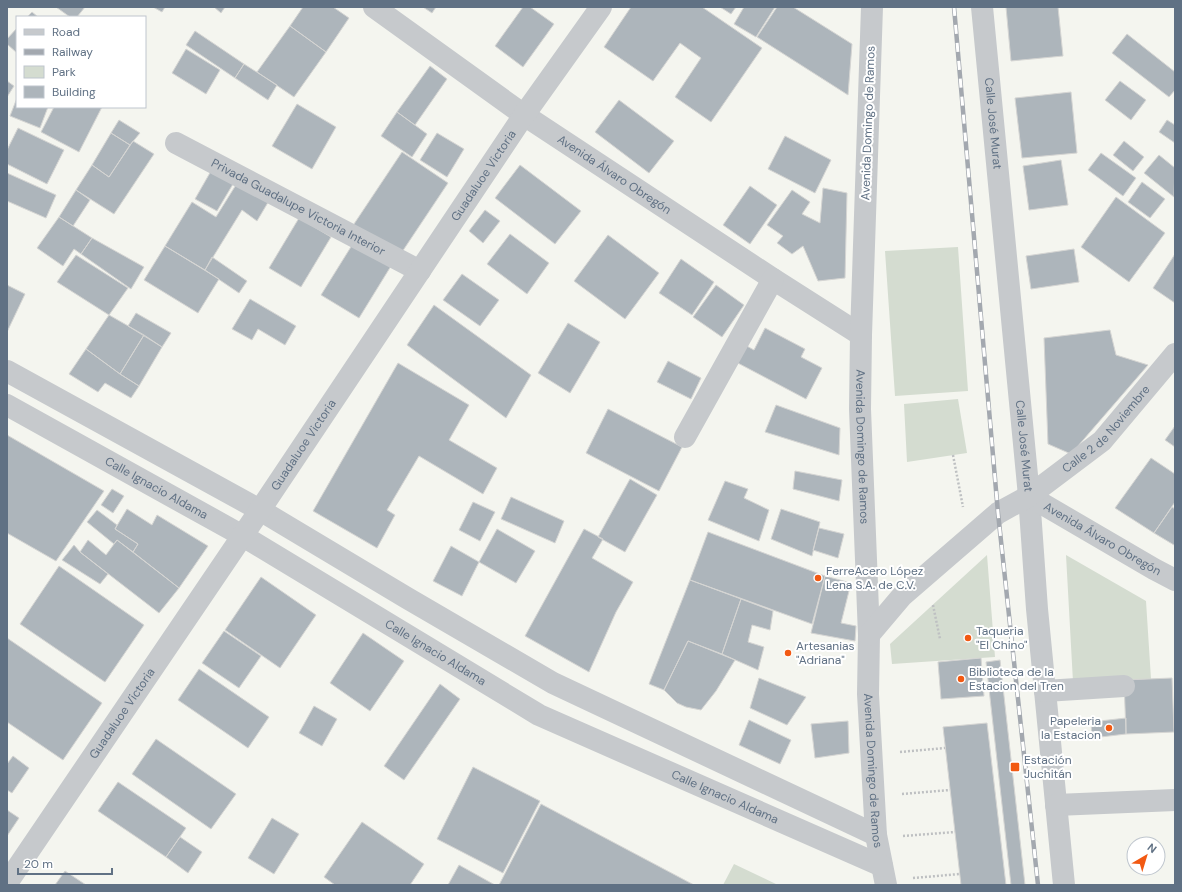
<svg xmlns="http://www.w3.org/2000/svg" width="1182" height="892" font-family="'DM Sans',sans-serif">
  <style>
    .green { fill: #d4dcd0 }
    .building { fill: #adb5bb; stroke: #d5d5d3 }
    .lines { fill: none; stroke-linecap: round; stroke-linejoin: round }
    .path { stroke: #bec0c2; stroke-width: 2.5; stroke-dasharray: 2 2; stroke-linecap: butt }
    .minor { stroke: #c6c9cc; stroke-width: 22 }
    .rail-casing { stroke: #a3a8af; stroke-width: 4.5 }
    .rail { stroke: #fff; stroke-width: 3; stroke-dasharray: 9; stroke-linecap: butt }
    .poi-dot { fill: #f25912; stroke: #fff; stroke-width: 1.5 }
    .labels { text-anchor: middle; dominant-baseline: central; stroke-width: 4; stroke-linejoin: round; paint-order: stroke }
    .street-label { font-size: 12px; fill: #607184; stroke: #fff }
    .poi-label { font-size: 12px; fill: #607184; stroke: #fff; text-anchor: start }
  </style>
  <rect width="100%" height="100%" fill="#f4f5ef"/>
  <path class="green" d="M958 247 968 391 895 396 885 251Z
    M958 399 967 453 907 462 904 404Z
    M987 555 995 657 892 664 890 644Z
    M1066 555 1146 601 1151 679 1073 682Z
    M734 864 778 885H723Z"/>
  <path class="building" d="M56 7H85L77 17H70Z
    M153 7H165L162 12Z
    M214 7H225L221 13Z
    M303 7H333L349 18 326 52 290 26Z
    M423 7H436L432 13Z
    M523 7H530L554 24 523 67 495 46Z
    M631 7H702L762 48 711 122 675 97 701 58 680 43 653 81 604 47Z
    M720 7H736L731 14Z
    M744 7H775L756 37 734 24Z
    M777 7H793L852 44 848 95 757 37Z
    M1006 7H1058L1063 56 1011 61Z
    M32 12 38 17H27Z
    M290 26 326 52 294 97 257 72Z
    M17 28V53L7 44V39Z
    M195 31 244 64 235 78 186 45Z
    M1127 34 1175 72V90L1169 97 1112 53Z
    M186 49 220 70 206 94 172 73Z
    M244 64 277 85 268 100 235 78Z
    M430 66 447 79 415 125 397 112Z
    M7 81 14 86 7 97Z
    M1120 81 1146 100 1131 120 1105 100Z
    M1071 92 1077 153 1022 158 1015 98Z
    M17 98V107H48L40 128 10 116Z
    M619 100 674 141 649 173 595 132Z
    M297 104 336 127 312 169 272 146Z
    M54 107H102L79 152 41 132Z
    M397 112 427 134 412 157 381 136Z
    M119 120 140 133 130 145 111 133Z
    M1167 120 1175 125V143L1159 132Z
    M18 128 64 150 47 184 7 164V150Z
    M111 133 130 145 109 177 92 165Z
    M437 133 464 149 447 177 420 160Z
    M785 136 831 160 815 193 768 169Z
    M133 141 154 154 114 214 76 190 92 165 109 177Z
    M1124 141 1144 157 1133 171 1113 155Z
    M402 152 448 183 398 258 352 227Z
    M1101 153 1136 178 1123 196 1088 170Z
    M1159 155 1175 168 1174 197 1144 173Z
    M1061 160 1068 205 1029 210 1023 166Z
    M520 165 581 211 555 244 495 198Z
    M211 171 233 184 217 211 195 199Z
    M7 173 56 195 46 218 7 201Z
    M239 180 270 199 257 221 242 210 205 270 165 246 192 202 216 217Z
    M1142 182 1165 199 1150 218 1128 202Z
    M750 186 777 205 750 244 723 225Z
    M823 188 847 193 845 278 818 281 803 246 792 254 777 243 783 236 767 225 792 190 810 202 802 214 820 223Z
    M76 190 90 200 73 226 59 217Z
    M1116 197 1165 233 1129 282 1081 247Z
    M485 210 500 221 483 243 469 231Z
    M59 217 92 238 81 254 74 249 63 266 37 248Z
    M299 218 331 237 301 287 269 268Z
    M510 234 549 263 527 294 487 264Z
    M608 235 659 273 625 319 574 281Z
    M92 238 144 267 131 289 81 254Z
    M354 242 391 266 359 318 321 295Z
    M165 246 219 279 198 313 144 280Z
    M1074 249 1079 282 1031 289 1026 256Z
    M1175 254V303L1153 288Z
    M76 255 128 288 109 315 57 282Z
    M212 257 247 281 239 293 205 270Z
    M681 259 714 282 692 315 659 293Z
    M462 274 499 300 480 326 443 300Z
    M7 285 25 294 7 332Z
    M716 285 744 305 722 337 693 317Z
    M250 299 296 326 285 345 258 329 252 340 232 329Z
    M434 305 531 375 506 418 407 345Z
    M136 313 171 333 162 347 128 326Z
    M109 315 144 335 120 374 86 349Z
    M568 323 600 342 570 393 538 373Z
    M765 328 805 349 801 357 822 368 806 399 734 361 743 344 754 350Z
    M1110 330 1116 355 1148 365 1071 454 1048 444 1044 338Z
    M144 335 162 347 139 386 120 374Z
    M86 349 120 374 139 386 131 398 105 383 98 392 69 374Z
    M668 361 701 378 691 399 657 382Z
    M398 363 469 405 449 440 497 468 483 494 419 456 387 510 395 515 377 548 313 511Z
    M776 405 840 428 839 455 765 432Z
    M608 409 682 447 659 491 586 453Z
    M1175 426V447L1165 440Z
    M7 435 104 491 56 561 7 533Z
    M1151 458 1175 474V502L1154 533 1115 508Z
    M795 471 842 480 839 501 793 489Z
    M630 479 657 495 625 552 598 537Z
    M725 481 748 489 744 498 769 510 759 541 708 520Z
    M112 489 124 496 113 513 101 505Z
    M511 497 564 521 555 543 501 519Z
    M473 502 495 512 480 541 459 530Z
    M1172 507 1175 509V543L1174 545 1154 533Z
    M127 509 152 525 157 515 208 546 179 588 133 552 138 544 115 529Z
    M781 509 820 522 812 556 771 539Z
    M97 510 117 525 115 529 138 544 133 552 117 540 114 544 87 522Z
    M819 528 844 534 838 558 813 550Z
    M497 529 535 551 516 583 479 562Z
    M584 529 603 539 592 558 633 582 616 612 589 672 525 636Z
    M708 532 825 576 812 624 690 580Z
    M88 540 106 555 117 540 179 588 159 613 80 552Z
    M74 545 80 552 108 574 100 584 62 560Z
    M451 546 479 562 462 596 433 581Z
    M59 566 144 625 105 682 20 624Z
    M825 576 851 583 841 623 856 626 855 641 811 633Z
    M261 577 316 615 280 668 225 630Z
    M690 580 741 599 722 654 688 641 664 690 649 684Z
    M741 599 773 611 770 630 752 625 748 642 764 647 758 670 722 654Z
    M224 631 261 656 239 688 202 663Z
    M363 633 404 661 370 711 330 683Z
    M7 638 102 703 63 760 7 722Z
    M688 641 735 660 716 691 701 710 686 707 677 703 664 690Z
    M981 658 984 696 941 699 938 662Z
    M1000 660 1025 885H1011L986 662Z
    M199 669 269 717 248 748 178 700Z
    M759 678 806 697 787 725 750 708Z
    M1172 678 1174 732 1126 734 1124 680Z
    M440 684 460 699 404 780 384 766Z
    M314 706 337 719 322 746 299 733Z
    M1126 718V734L1092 738 1091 722Z
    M749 720 791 740 780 764 739 745Z
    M848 721 849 753 815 758 811 724Z
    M987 723 1006 885H961L943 727Z
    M156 739 236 794 211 829 132 774Z
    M13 756 29 768 12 793 7 790V764Z
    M473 767 540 801 503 873 437 839Z
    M118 782 186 828 166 857 98 811Z
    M541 804 694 885H499Z
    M7 810 19 818 7 836Z
    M272 818 299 834 274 874 248 858Z
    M362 822 424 864 410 885H335L324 877Z
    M180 837 202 852 188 873 166 857Z
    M459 865 495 885H448Z
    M65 871 86 885H55Z"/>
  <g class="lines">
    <path class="path" d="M953 455 963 507
      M933 605 940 639
      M900 752 945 748
      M902 794 950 790
      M903 836 955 832
      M913 878 960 874"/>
    <g class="minor">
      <path id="s1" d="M374 7 524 115 773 279 861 335"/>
      <path id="s2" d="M872 7 861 335 860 409 869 635 868 694 876 835 886 885"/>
      <path id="s3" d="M982 7 1029 496 1037 609 1064 885"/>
      <path id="s4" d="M176 143 420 271"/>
      <path d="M7 371 260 510 407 598 553 683 876 835"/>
      <path id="s5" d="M7 405 243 536 539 715 882 866"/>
      <path d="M685 437 773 279"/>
      <path id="s6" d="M1029 496 1154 569 1175 580"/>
      <path id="s7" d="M869 635 902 596 998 513 1029 496 1102 441 1175 354"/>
      <path d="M1045 691 1124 686"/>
      <path d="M1056 805 1175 800"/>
      <path id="s8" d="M7 883 260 510 524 115 601 7"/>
    </g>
    <defs>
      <path id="rail" d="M954 7 998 513 1038 885"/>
    </defs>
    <use href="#rail" class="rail-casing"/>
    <use href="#rail" class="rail"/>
  </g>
  <g class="poi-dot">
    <circle cx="818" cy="578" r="4"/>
    <circle cx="968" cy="638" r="4"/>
    <circle cx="788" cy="653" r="4"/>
    <circle cx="961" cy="679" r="4"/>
    <circle cx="1109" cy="728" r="4"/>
    <rect x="1010" y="762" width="10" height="10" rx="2"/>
  </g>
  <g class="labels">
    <g class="street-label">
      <text transform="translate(868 123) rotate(-88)">Avenida Domingo de Ramos</text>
      <text stroke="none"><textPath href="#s3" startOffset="117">Calle José Murat</textPath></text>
      <text stroke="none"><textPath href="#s1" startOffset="293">Avenida Álvaro Obregón</textPath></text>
      <text stroke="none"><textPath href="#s8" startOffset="853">Guadaluoe Victoria</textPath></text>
      <text stroke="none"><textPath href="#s4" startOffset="138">Privada Guadalupe Victoria Interior</textPath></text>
      <text stroke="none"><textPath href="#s7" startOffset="316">Calle 2 de Noviembre</textPath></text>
      <text stroke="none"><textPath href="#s8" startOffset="529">Guadaluoe Victoria</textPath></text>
      <text stroke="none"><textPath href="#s3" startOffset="441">Calle José Murat</textPath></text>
      <text stroke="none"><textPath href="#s2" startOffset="440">Avenida Domingo de Ramos</textPath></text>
      <text stroke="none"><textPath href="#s5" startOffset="171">Calle Ignacio Aldama</textPath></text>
      <text stroke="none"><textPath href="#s6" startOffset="85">Avenida Álvaro Obregón</textPath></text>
      <text stroke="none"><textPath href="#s5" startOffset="495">Calle Ignacio Aldama</textPath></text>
      <text stroke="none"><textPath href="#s8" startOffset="205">Guadaluoe Victoria</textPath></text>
      <text stroke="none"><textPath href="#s2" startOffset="764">Avenida Domingo de Ramos</textPath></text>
      <text stroke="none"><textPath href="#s5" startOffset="819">Calle Ignacio Aldama</textPath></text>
    </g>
    <g class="poi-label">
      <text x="826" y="571">FerreAcero López<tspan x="826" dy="14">Lena S.A. de C.V.</tspan></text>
      <text x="976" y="631">Taqueria<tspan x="976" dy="14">"El Chino"</tspan></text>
      <text x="796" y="646">Artesanias<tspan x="796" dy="14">"Adriana"</tspan></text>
      <text x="969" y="672">Biblioteca de la<tspan x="969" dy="14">Estacion del Tren</tspan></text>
      <text x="1101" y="721" text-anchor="end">Papeleria<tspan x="1101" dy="14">la Estacion</tspan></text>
      <text x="1024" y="760">Estación<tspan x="1024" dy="14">Juchitán</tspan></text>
    </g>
  </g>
  <rect width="1182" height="892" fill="none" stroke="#607184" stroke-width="16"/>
  <rect x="16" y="16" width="130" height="92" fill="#ffffff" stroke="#bfc6ce"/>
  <rect x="24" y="29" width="20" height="6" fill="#c6c9cc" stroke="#bfc6ce"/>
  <text x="52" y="36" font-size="12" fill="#607184">Road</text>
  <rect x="24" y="49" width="20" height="6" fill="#a3a8af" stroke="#bfc6ce"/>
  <text x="52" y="56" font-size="12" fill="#607184">Railway</text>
  <rect x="24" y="66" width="20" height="12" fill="#d4dcd0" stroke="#bfc6ce"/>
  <text x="52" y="76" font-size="12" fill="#607184">Park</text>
  <rect x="24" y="86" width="20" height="12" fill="#adb5bb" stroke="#bfc6ce"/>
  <text x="52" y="96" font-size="12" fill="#607184">Building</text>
  <g transform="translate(1146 856) rotate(38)"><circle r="19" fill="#ffffff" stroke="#bfc6ce"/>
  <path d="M0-3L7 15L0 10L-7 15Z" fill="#f25912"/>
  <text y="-6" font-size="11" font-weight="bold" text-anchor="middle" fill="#607184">N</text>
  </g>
  <path d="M18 868v6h94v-6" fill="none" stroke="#607184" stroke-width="2"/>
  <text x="24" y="868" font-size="12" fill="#607184" stroke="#ffffff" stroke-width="3" paint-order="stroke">20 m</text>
</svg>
